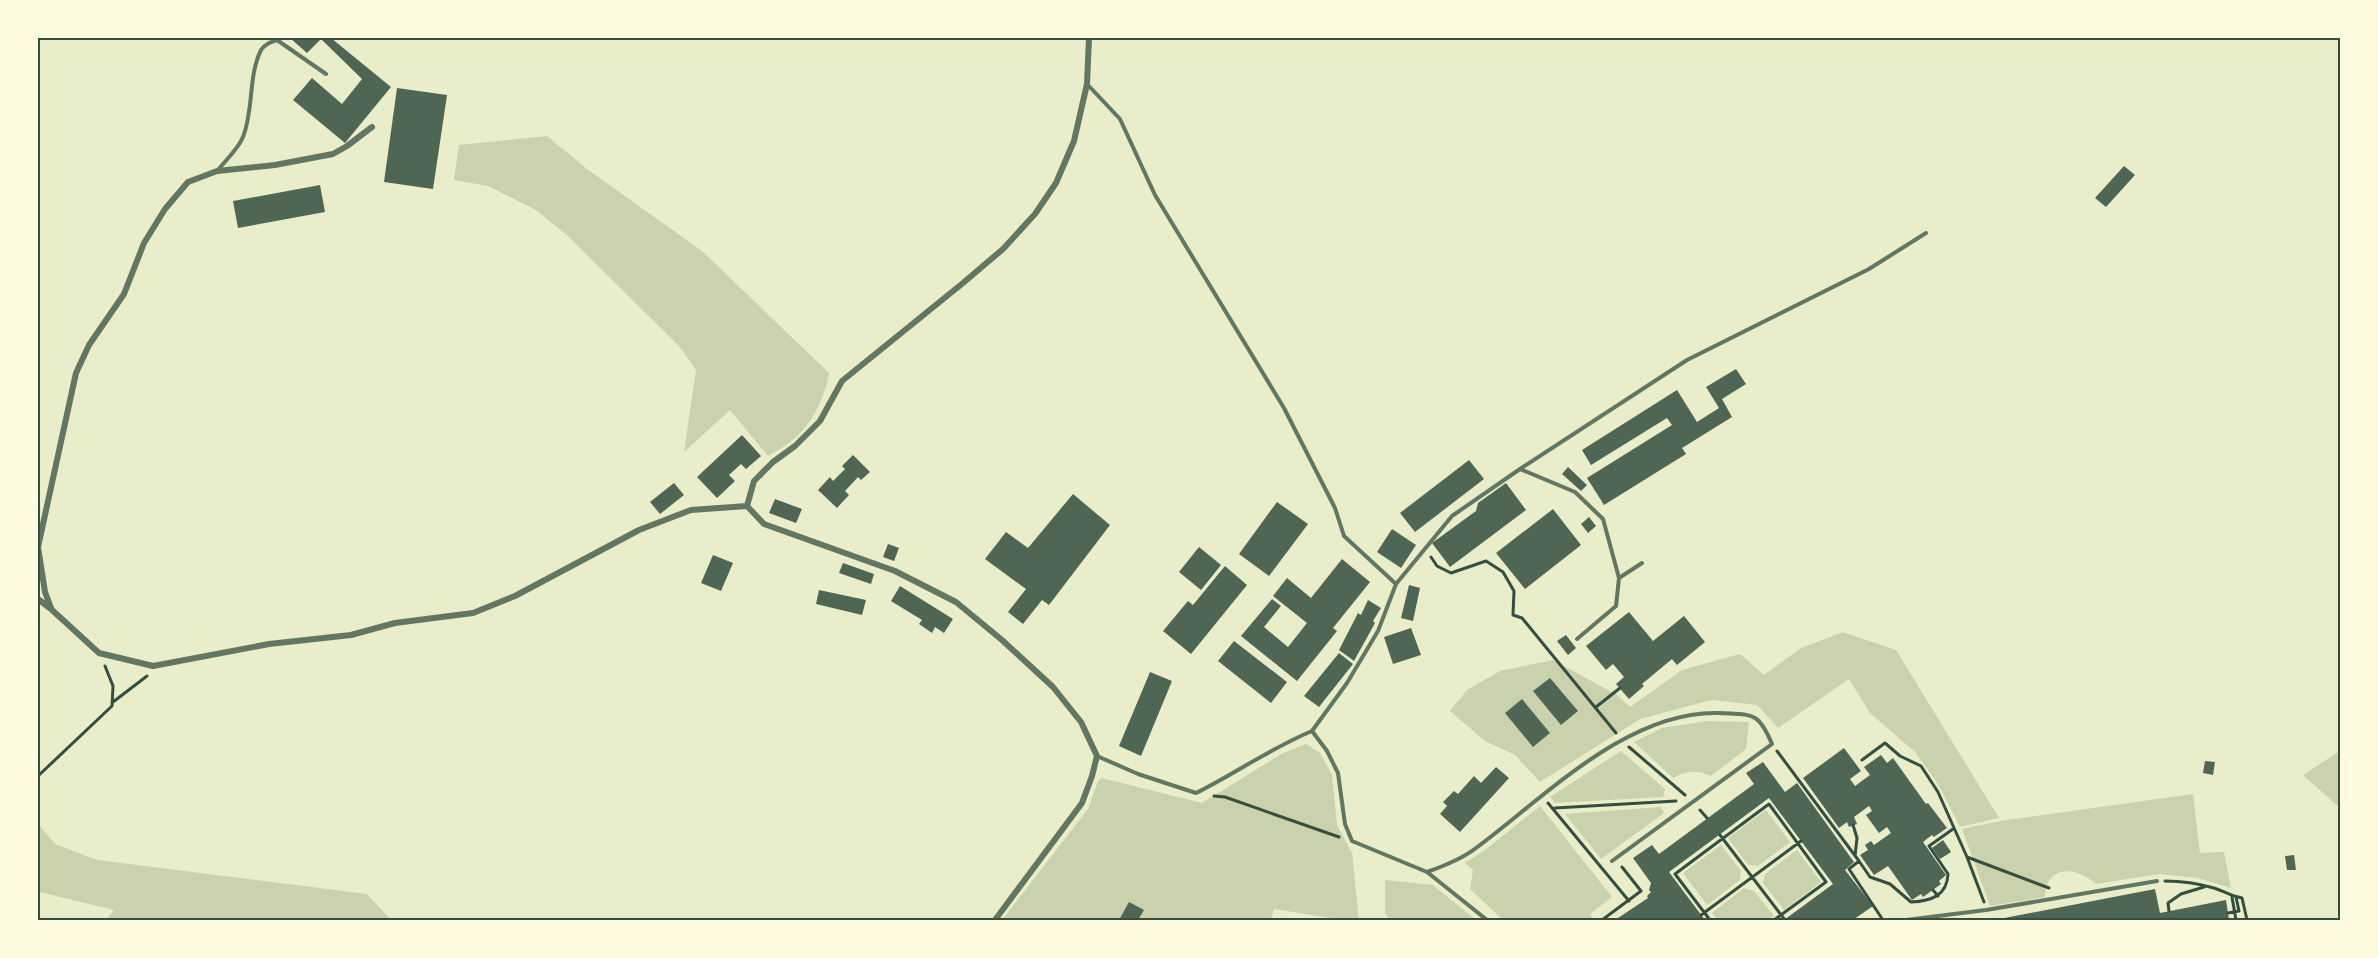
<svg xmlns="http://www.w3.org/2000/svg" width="2378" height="958" font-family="'Asap Condensed',sans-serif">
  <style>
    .green { fill: #cad2ad }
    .building { fill: #4f6655 }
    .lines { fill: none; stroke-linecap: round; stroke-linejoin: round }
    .path { stroke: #344e41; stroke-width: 3 }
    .service { stroke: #617663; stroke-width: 4 }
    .minor { stroke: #617663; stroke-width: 6 }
    .neatline { fill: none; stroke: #344e41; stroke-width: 2 }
  </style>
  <rect width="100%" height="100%" fill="#e9edc9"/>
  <path class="green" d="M547 136 587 169 702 251 829 373C825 396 814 421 796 437 788 445 777 450 768 456L730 410 684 452 696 370 679 346 568 236 536 210 488 186 454 180 459 145Z
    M1843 632 1896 650 1999 818 1960 827 1938 784 1915 752 1870 713 1849 679 1778 728 1757 705 1711 700 1640 719 1540 782 1515 755 1485 741 1450 711 1467 690 1500 671 1553 660 1617 695 1630 707 1682 670 1740 654 1764 675 1801 648Z
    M1707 721 1749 722 1746 749 1711 776C1696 770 1687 770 1673 778L1634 742 1662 728Z
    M1306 744 1320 753 1332 775 1337 825 1352 853 1359 920H1343L1274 909 1271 920H1002L1088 809 1098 781 1102 778 1202 803 1283 753Z
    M1621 751 1665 789 1663 797 1555 803 1550 797Z
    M2340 751V808L2303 775Z
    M2193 794 2200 853 2224 852 2231 888 2198 878 2159 874 2096 884C2084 873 2060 863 2048 882 2046 885 2045 893 2045 897L1990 906 1962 829 2000 821Z
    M1540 806 1612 897 1590 914 1593 920H1503L1470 889 1473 870 1465 863 1485 850Z
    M1661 807 1664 813 1601 859 1565 814Z
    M1766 810 1790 842 1758 866 1748 865 1728 838Z
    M38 824 55 844 97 860 367 894 391 920H106L114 910 40 892 38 888Z
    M1721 845 1741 871 1740 880 1707 905 1683 873Z
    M1797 850 1821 882 1784 910 1763 883 1765 874Z
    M1385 880 1433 885 1476 920H1390L1385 913Z
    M1744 888 1754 891 1774 916 1768 920H1718L1712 913Z"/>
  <path class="building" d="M290 38H331L391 87 345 143 293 100 312 78 342 104 362 79 321 39 307 53Z
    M397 88 447 95 433 189 384 182Z
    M2124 166 2135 175 2106 207 2095 198Z
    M320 185 325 212 238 228 233 201Z
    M1736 369 1746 384 1722 399 1732 417 1682 448 1686 454 1604 505 1587 478 1672 425 1667 418 1591 465 1582 450 1677 390 1697 422 1719 408 1706 387Z
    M742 435 761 456 746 469 741 464 729 475 735 481 717 498 697 477Z
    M853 455 870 472 861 480 858 477 845 491 849 495 837 508 818 490 830 477 833 481 845 469 842 466Z
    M1469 460 1484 479 1415 532 1400 513Z
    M1568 467 1587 485 1581 491 1562 474Z
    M674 483 684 495 660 514 650 502Z
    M1506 483 1526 510 1450 567 1432 543 1476 511 1478 503Z
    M1073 494 1110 525 1049 605 1042 600 1023 624 1008 612 1026 589 985 559 1006 532 1028 548Z
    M775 499 802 509 796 523 769 513Z
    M1277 502 1308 524 1269 576 1239 554Z
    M1553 509 1581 545 1525 589 1496 553Z
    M1589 517 1596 526 1588 533 1581 524Z
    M1392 529 1416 545 1401 568 1377 552Z
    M888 544 899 548 894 561 883 557Z
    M1199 547 1221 565 1201 590 1179 572Z
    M713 555 733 563 721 591 701 583Z
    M1342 559 1370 582 1333 628 1337 631 1297 681 1241 636 1272 599 1281 606 1264 627 1288 647 1307 623 1273 596 1287 578 1311 598Z
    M843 563 874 574 871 584 839 573Z
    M1225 566 1247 585 1191 654 1163 631 1188 601 1193 605Z
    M1409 585 1420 588 1413 621 1401 618Z
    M900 586 953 619 944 633 935 627 932 633 919 624 922 620 891 601Z
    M819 590 866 600 862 615 816 604Z
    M1368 600 1381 608 1373 621 1375 623 1354 661 1339 650 1358 613 1361 615Z
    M1629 612 1653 641 1684 616 1705 642 1677 665 1672 659 1642 684 1644 686 1629 699 1616 684 1624 677 1613 664 1606 670 1586 646Z
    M1411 628 1421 655 1393 664 1384 637Z
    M1566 635 1576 648 1568 655 1557 641Z
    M1234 641 1287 682 1271 703 1218 661Z
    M1339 653 1353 664 1319 707 1304 696Z
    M1150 672 1172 681 1141 756 1119 746Z
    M1550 678 1578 711 1561 725 1533 691Z
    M1522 699 1550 733 1533 747 1505 713Z
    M1844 748 1861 771 1850 779 1855 786 1870 775 1864 767 1881 755 1887 763 1893 758 1926 804 1928 803 1947 828 1934 837 1932 835 1923 842 1946 875 1939 881 1941 884 1923 897 1921 894 1912 900 1888 866 1874 875 1860 855 1868 850 1865 845 1871 841 1874 845 1891 833 1887 827 1879 833 1866 815 1872 811 1869 806 1854 817 1857 824 1849 827 1847 822 1839 828 1803 778Z
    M2205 761 2215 762 2213 775 2203 773Z
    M1763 762 1785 792 1797 783 1854 862 1845 870 1873 906 1853 920H1784L1833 884 1769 798 1669 872 1705 920H1615L1648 898 1647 896 1651 892 1649 890 1651 883 1633 858 1652 845 1659 854 1754 784 1746 773Z
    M1496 767 1509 778 1460 832 1440 814 1447 806 1443 802 1454 791 1458 794 1474 776 1481 783Z
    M1943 840 1951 852 1940 859 1932 848Z
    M2294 855 2296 870H2287L2285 856Z
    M2155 889 2160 913 2226 900 2229 920H1994Z
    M1129 902 1144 910 1138 920H1119Z"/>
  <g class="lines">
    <path class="path" d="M1431 557 1437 566 1451 573 1486 561 1503 572 1514 591 1513 615 1522 618 1616 733
      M113 702 147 676
      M1596 707 1620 688
      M1629 747 1685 795
      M1777 751 1859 861 1849 869 1883 920
      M1862 760 1885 743 1900 756 1921 766 1938 792 1967 857 2049 888
      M38 776 112 706 113 686 105 666
      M1214 796 1225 797 1339 837
      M1548 803 1629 901
      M1555 808 1676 801
      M1700 810 1707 818
      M1853 825 1857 838 1855 856
      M1720 835 1785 920
      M1967 857 1984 902
      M1859 861 1870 877 1890 884 1911 902C1931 901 1947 896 1948 874L1929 846 1953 829
      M2165 881C2182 881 2197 883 2214 888 2224 891 2230 896 2242 898L2247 920
      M1933 890 1938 896
      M2232 897 2236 920
      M2169 911 2168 903 2181 894 2204 887
      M2228 913 2239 911 2236 897
      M1701 915 1801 841
      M1602 920 1641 891 1622 867
      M1710 920 1675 874 1769 804 1826 882 1774 920"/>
    <path class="service" d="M1087 84 1120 119 1155 195 1284 408 1335 508 1344 536 1396 584
      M218 170C226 160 238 149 243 137 254 109 248 76 261 50 265 44 271 42 277 40L326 74
      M1520 469 1575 492 1603 519 1619 578 1616 606 1577 639
      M1619 578 1642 563
      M1312 731 1347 683 1378 631 1396 584 1452 516 1520 469 1687 360 1869 269 1926 233
      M1097 756 1138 774 1196 793C1236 773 1271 748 1312 731L1327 751 1338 773 1345 824 1352 841 1427 872 1487 920
      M1427 872C1444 866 1462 859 1476 848 1545 797 1628 710 1719 713 1753 715 1758 711 1772 744L1612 861
      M1906 920 1986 910 2157 881"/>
    <path class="minor" d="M747 506 754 481 773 462 795 446 820 421 842 381 963 283 1003 249 1035 214 1056 183 1074 141 1087 84 1089 38
      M38 599 51 609 99 653 153 666 269 644 351 635 395 623 473 613 515 596 639 530 691 510 747 506 764 524 895 571 956 602 1002 640 1053 687 1081 722 1097 756 1092 776 1082 803 995 920
      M51 608 45 592 38 547 76 373 89 345 124 294 144 243 165 209 188 182 217 171 275 165 333 154 347 146 372 127"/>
  </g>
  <rect width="2378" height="958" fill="none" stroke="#fefae0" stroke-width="78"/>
  <rect x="39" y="39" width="2300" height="880" class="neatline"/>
</svg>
